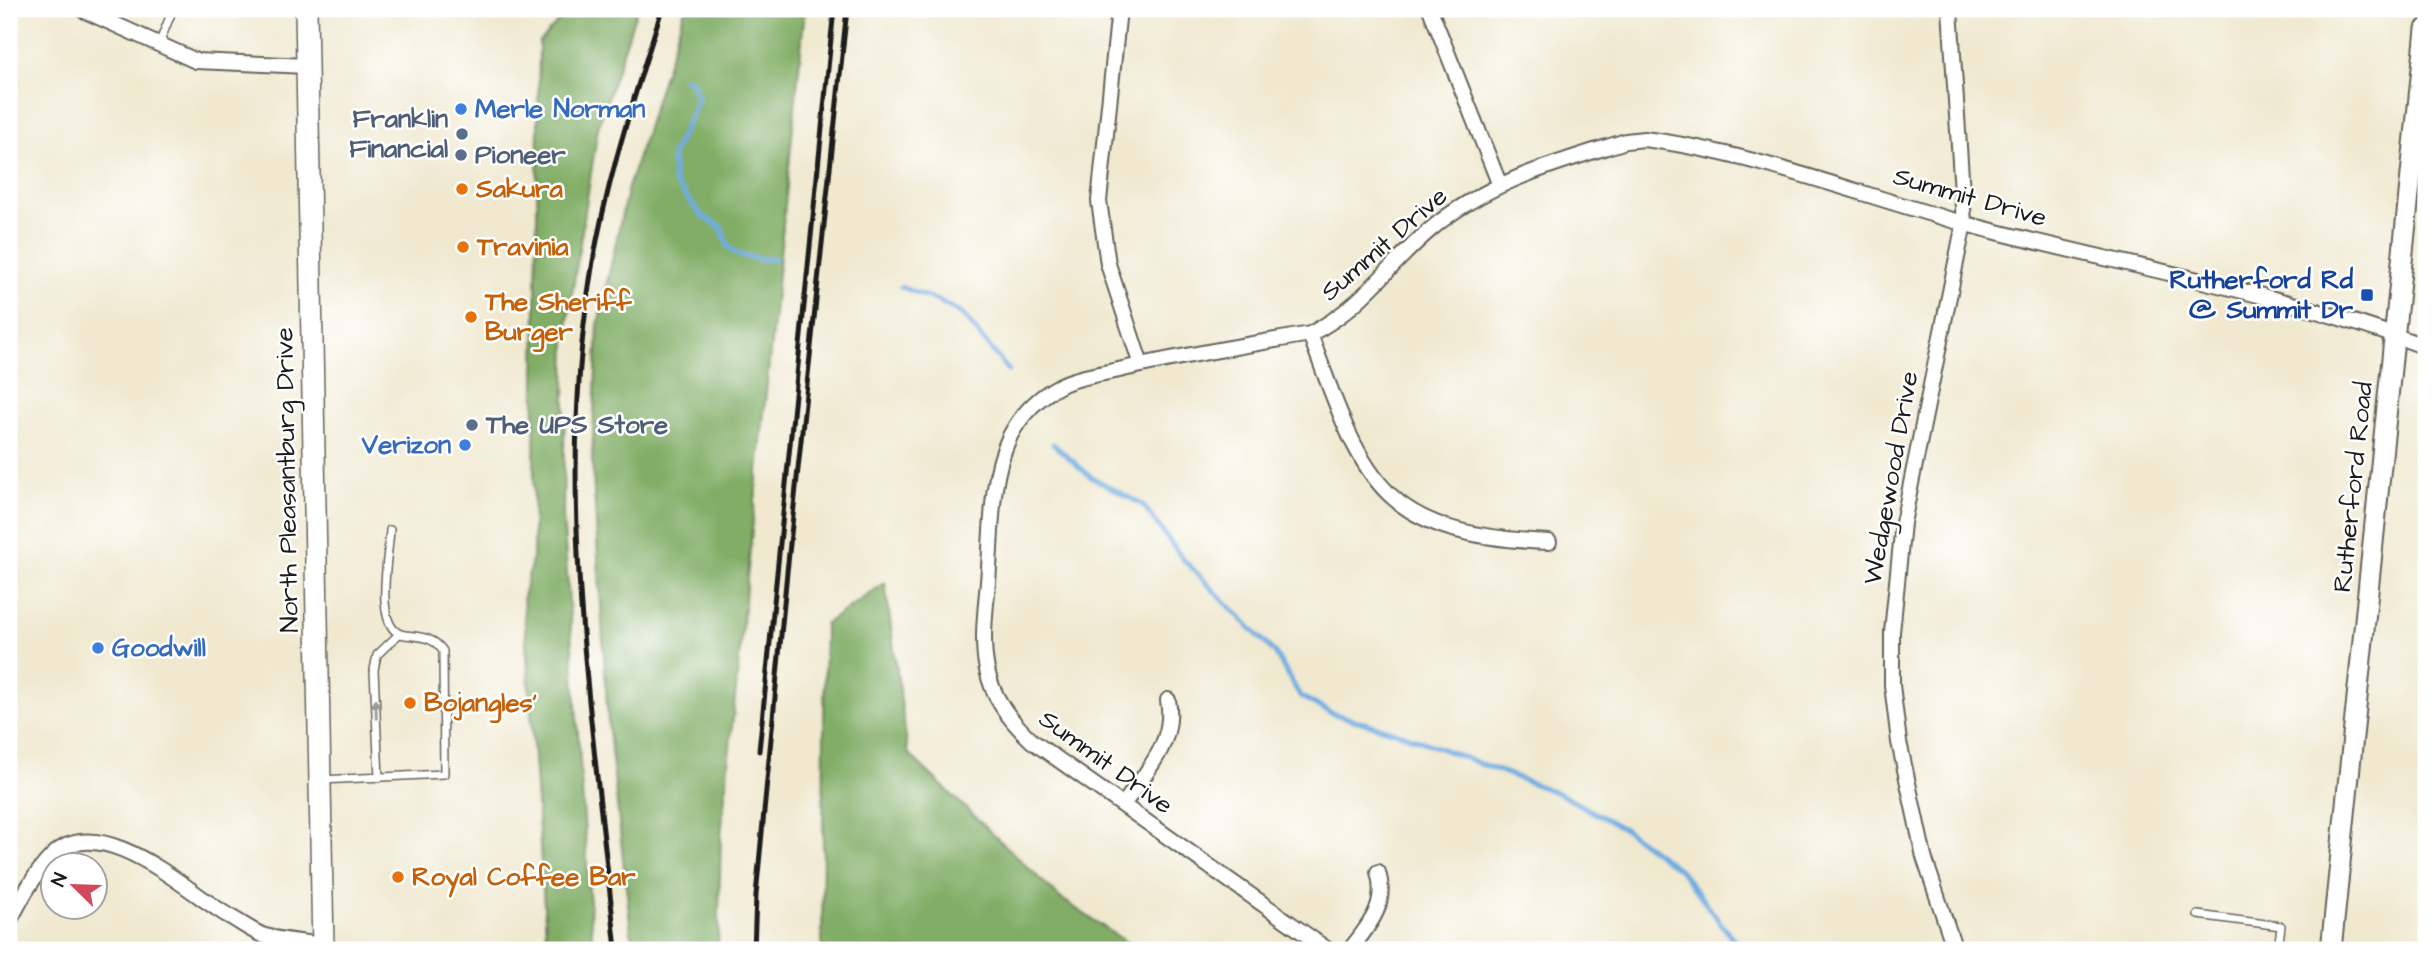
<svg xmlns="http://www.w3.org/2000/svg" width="2435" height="959" font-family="'Architects Daughter',sans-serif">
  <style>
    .forest { fill: #81ad66; stroke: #4e6441; stroke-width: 2 }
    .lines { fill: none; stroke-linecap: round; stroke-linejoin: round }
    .stream { stroke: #70ace1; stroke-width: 5 }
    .service-casing { stroke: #66645b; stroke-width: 10 }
    .minor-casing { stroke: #66645b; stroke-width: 18 }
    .tertiary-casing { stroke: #66645b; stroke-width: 23 }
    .secondary-casing { stroke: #66645b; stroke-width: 24 }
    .service { stroke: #fff; stroke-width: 7 }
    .minor { stroke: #fff; stroke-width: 14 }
    .tertiary { stroke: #fff; stroke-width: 19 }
    .secondary { stroke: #fff; stroke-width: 21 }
    .rail { stroke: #1c1c1c; stroke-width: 5 }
    .oneway { fill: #999 }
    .shop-dot { fill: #3f7fe0; stroke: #fff; stroke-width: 2.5 }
    .service-dot { fill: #5c6f8a; stroke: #fff; stroke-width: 2.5 }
    .food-dot { fill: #e8710a; stroke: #fff; stroke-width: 2.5 }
    .transit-dot { fill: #1a4fb4; stroke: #fff; stroke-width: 2.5 }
    .labels { text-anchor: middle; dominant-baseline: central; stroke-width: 5; stroke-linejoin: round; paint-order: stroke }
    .shop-label { font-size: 26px; font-weight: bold; fill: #366cbe; stroke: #fff; text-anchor: start }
    .service-label { font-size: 26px; font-weight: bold; fill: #4e5e75; stroke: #fff; text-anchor: start }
    .food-label { font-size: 26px; font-weight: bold; fill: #c56008; stroke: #fff; text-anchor: start }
    .street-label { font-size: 26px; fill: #1c1c1c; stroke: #fff }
    .transit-label { font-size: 26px; font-weight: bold; fill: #164399; stroke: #fff; text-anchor: end }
  </style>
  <rect width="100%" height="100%" fill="#fff"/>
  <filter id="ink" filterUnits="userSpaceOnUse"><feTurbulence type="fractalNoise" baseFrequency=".0143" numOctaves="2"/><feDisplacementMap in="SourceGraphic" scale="14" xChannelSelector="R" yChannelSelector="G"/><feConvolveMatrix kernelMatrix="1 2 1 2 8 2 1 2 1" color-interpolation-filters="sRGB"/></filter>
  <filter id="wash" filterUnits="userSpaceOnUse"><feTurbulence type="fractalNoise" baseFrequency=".00686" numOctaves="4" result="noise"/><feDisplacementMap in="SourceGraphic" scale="28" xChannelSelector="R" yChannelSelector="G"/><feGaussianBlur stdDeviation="1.57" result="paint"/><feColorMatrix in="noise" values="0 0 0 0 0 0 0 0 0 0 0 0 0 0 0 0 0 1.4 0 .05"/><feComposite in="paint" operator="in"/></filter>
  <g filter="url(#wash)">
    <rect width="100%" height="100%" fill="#f0e9d0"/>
    <path class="forest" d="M570 9H637L598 128 566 334 563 515 593 950H547L523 597 533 556 539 42Z
      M685 9H805L721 835 718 950H633L608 722 592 458 598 325 627 191Z
      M885 583 908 753 1059 897 1138 950H822L825 624Z"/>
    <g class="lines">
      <path class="stream" d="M684 78 693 83 698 100 672 155 674 182 702 216 721 227 728 246 736 254 759 259H776
        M901 287 941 302 963 315 1009 371
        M1053 444 1091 477 1143 505 1182 558 1275 653 1300 696 1331 713 1405 735 1560 794 1626 830 1681 871 1741 950"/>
    </g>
  </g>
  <g filter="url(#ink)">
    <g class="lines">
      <defs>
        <path id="service" d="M159 44 173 9
          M379 778 374 670 377 655 398 635
          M321 780 444 774 443 651C434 637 421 637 405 635 372 632 389 554 390 530
          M2198 915 2281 926 2278 950
          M398 946V950"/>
        <path id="minor" d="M81 9 196 61 307 66
          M1119 9 1099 201 1108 264 1141 365
          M1430 9 1499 183
          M1950 9 1964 223 1903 523 1892 632V685L1899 742 1924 857 1955 950
          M1310 334C1364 481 1378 535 1549 542
          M1123 805C1146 772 1176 742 1168 700
          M9 922C21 899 34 874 53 855 101 810 185 890 227 915 239 921 252 932 265 936 283 941 304 942 323 945
          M1328 950 1032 741C977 690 981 652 988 582 992 536 989 479 1010 436 1022 413 1038 397 1061 385 1079 376 1103 374 1123 369 1184 355 1247 345 1310 334 1363 307 1387 266 1431 229 1488 181 1557 163 1626 141L1644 139C1754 153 1860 195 1966 224 2119 265 2278 291 2426 347
          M1350 950C1369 925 1388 905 1378 872"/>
        <path id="tertiary" d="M2331 950 2426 29"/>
        <path id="secondary" d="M306 9 323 950"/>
      </defs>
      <use href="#service" class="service-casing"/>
      <use href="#minor" class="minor-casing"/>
      <use href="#tertiary" class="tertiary-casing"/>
      <use href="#secondary" class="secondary-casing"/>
      <use href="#service" class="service"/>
      <use href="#minor" class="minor"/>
      <use href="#tertiary" class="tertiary"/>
      <use href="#secondary" class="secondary"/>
      <path class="rail" d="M759 751 834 9
        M616 950C594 730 555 501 590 280 604 187 634 98 662 9
        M754 950 756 895 787 572 847 9"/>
    </g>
    <defs><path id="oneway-solid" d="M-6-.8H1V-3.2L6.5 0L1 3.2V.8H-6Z" transform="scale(1.75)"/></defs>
    <use class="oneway" href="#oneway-solid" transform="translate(376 709) rotate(-92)"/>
  </g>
  <g class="shop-dot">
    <circle cx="461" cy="109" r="7"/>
    <circle cx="465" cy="445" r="7"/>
    <circle cx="98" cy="648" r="7"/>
  </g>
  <g class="service-dot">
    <circle cx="462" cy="134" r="7"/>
    <circle cx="461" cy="155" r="7"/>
    <circle cx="472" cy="425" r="7"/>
  </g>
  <g class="food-dot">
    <circle cx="462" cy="189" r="7"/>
    <circle cx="463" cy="247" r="7"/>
    <circle cx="471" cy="317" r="7"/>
    <circle cx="410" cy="703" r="7"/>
    <circle cx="398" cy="877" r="7"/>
  </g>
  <rect class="transit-dot" x="2360" y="288" width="14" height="14" rx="3.5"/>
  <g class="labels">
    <g class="shop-label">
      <text x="475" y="109">Merle Norman</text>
      <text x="451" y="445" text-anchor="end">Verizon</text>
      <text x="112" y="648">Goodwill</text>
    </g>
    <g class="service-label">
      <text x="448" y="119" text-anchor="end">Franklin<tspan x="448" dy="30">Financial</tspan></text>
      <text x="475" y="155">Pioneer</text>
      <text x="486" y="425">The UPS Store</text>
    </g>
    <g class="food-label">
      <text x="476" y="189">Sakura</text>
      <text x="477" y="247">Travinia</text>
      <text x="485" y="302">The Sheriff<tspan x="485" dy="30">Burger</tspan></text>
      <text x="424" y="703">Bojangles'</text>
      <text x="412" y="877">Royal Coffee Bar</text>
    </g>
    <g class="street-label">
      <text transform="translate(1970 197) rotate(16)">Summit Drive</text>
      <text transform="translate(1384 244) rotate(-41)">Summit Drive</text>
      <text transform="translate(1891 478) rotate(-80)">Wedgewood Drive</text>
      <text transform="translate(287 480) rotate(-91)">North Pleasantburg Drive</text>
      <text transform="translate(2353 487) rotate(-84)">Rutherford Road</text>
      <text transform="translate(1106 762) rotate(36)">Summit Drive</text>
    </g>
    <g class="transit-label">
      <text x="2353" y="280">Rutherford Rd<tspan x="2353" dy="30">@ Summit Dr</tspan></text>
    </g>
  </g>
  <rect width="2435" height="959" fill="none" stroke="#fff" stroke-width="35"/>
  <g transform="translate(74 886) rotate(293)"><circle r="33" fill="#ffffff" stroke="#a4a4a4" stroke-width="2"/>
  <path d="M0-5L12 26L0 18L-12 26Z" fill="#d1495b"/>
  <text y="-10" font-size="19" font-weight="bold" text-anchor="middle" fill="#1c1c1c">N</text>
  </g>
</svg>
